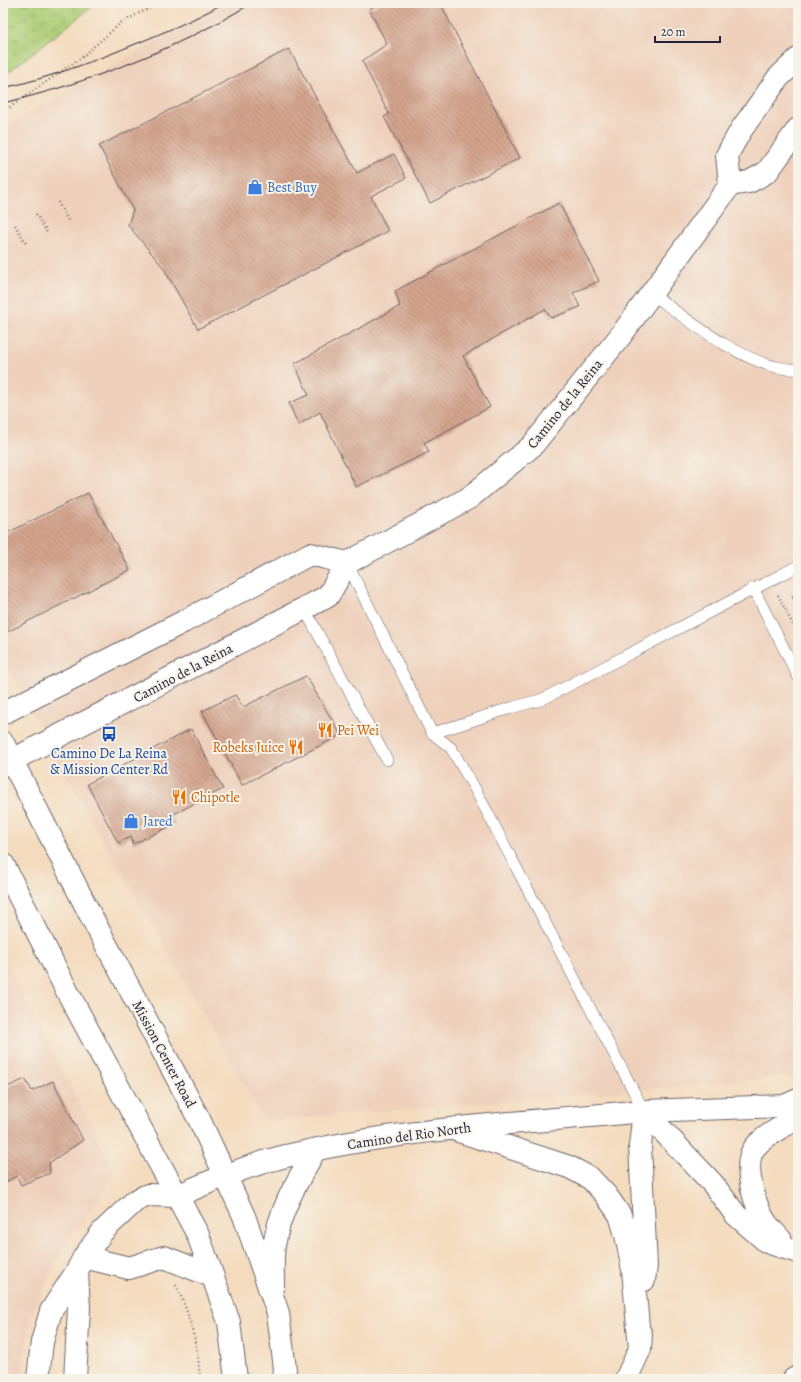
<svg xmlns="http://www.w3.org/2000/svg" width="801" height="1382" font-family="Alegreya,serif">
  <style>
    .built { fill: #eed0bb }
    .wetland { fill: url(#wetland-marsh); stroke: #677858 }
    .building { fill: url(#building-back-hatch) }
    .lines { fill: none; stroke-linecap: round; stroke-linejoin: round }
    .service-casing { stroke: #6c6369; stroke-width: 12 }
    .tertiary-casing { stroke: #6c6369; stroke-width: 24 }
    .secondary-casing { stroke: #6c6369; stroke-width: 24 }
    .motorway-casing { stroke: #6c6369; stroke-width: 24 }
    .path { stroke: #6c6369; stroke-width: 2.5; stroke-dasharray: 1 3; stroke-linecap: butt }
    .service { stroke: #fff; stroke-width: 11 }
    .tertiary { stroke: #fff; stroke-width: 22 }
    .secondary { stroke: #fff; stroke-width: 22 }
    .motorway { stroke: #fff; stroke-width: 22 }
    .tram { stroke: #22223b; stroke-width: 1 }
    .labels { text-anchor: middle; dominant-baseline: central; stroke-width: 4; stroke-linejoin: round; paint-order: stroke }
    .shop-label { font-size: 14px; fill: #366cbe; stroke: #f7f3e8; text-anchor: start }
    .street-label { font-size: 14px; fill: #22223b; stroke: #f7f3e8 }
    .food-label { font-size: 14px; fill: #c56008; stroke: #f7f3e8; text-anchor: start }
    .transit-label { font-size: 14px; fill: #164399; stroke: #f7f3e8 }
  </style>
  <defs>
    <pattern id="wetland-marsh" width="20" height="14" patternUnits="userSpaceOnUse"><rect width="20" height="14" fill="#accd75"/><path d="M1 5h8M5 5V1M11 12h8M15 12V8" fill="none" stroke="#94b066"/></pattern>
    <pattern id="building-back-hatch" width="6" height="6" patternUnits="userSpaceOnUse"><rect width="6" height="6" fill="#d4a58e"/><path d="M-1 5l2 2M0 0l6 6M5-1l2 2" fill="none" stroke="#ac8675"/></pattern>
  </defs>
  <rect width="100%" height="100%" fill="#f7f3e8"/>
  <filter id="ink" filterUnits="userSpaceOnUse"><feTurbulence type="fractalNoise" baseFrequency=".025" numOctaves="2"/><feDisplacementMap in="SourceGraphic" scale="8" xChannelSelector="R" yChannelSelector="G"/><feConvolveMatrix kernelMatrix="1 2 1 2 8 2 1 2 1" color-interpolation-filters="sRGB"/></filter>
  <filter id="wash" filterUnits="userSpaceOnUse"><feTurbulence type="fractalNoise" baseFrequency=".012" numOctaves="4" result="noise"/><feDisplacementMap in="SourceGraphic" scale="16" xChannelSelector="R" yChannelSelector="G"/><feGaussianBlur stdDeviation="0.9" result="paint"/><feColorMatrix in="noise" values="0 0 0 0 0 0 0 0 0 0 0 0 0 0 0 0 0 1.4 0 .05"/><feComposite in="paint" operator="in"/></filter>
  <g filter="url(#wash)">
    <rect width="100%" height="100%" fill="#f4dbbe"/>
    <path class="built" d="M224 3H798V1076L265 1121 58 762 3 657V127Z
      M3 958 114 1169 106 1190 66 1243 31 1315 22 1379H3Z"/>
    <path class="wetland" d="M3 3H97L3 76Z"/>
    <g id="blocks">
      <path class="building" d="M381 3H440L520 158 430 203 384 117 389 114 362 61 387 44 369 9Z
        M289 49 357 173 394 154 406 178 371 196 388 231 198 329 163 267 128 225 133 210 99 146Z
        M559 203 599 281 573 293 580 307 551 318 545 309 463 356 490 407 424 443 429 452 356 487 320 412 298 425 289 403 309 395 294 364 400 306 395 291Z
        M88 493 130 570 5 633 3 629V535Z
        M798 593V608L792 596Z
        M306 676 341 735 242 785 202 711 235 695 243 707Z
        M191 729 223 789 170 816 175 824 133 844 131 837 118 843 87 784Z
        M25 1079 32 1091 53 1081 83 1140 49 1163 50 1173 21 1185 17 1176 3 1184V1089Z"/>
    </g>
  </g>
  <g filter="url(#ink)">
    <use href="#blocks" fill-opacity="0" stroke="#6c6369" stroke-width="1"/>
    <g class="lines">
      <defs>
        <path id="service" d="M651 293C686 319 754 373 798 369
          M347 563 432 733 451 748 474 787 644 1111
          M753 588 798 676
          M304 608 387 760
          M432 733C469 723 504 708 541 700L798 566"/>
        <path id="tertiary" d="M644 1111 784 1106 798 1100
          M84 1257 129 1268 164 1257 212 1276
          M38 1379 42 1342 51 1311 77 1271 84 1257 103 1231 135 1201 148 1195 177 1196
          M75 1379 79 1309 77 1271"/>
        <path id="secondary" d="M730 185 749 182 767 172 798 129
          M3 713 183 622 310 554 347 563
          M3 743 92 918 200 1121 244 1216 278 1313 285 1369 284 1379
          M3 765 328 596 347 563 469 498 532 446 622 334 730 185 727 155 741 130 778 78 798 59
          M3 864 67 991 198 1235 229 1322 236 1379
          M177 1196C211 1181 246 1166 282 1157 400 1128 523 1123 644 1111
          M273 1286C273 1273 272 1258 274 1246 279 1211 298 1180 315 1150"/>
        <path id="motorway" d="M644 1111 640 1146 646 1266 644 1280
          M644 1111 713 1184 736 1215 767 1242 798 1252
          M453 1129 569 1167 590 1178 606 1195 620 1215 626 1235 633 1270 640 1349
          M781 1240C776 1234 769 1228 765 1221 755 1206 743 1167 753 1150 761 1137 785 1125 798 1118
          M626 1379 640 1349 641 1334
          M794 1379 798 1377"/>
      </defs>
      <use href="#service" class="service-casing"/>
      <use href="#tertiary" class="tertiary-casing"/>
      <use href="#secondary" class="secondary-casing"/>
      <use href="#motorway" class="motorway-casing"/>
      <path class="path" d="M3 112 82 57 122 22 160 3
        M58 202 69 222
        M36 214 48 234
        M15 225 27 245
        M3 252 5 256
        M778 595 798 635
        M3 1213 6 1208
        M176 1285C190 1315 198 1346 200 1379"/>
      <use href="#service" class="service"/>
      <use href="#tertiary" class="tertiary"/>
      <use href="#secondary" class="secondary"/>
      <use href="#motorway" class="motorway"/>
      <path class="tram" d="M3 88C50 78 94 61 138 43 167 31 196 19 224 3
        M3 103C86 84 179 48 252 3"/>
    </g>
  </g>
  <defs>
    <symbol id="shop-bare" viewBox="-9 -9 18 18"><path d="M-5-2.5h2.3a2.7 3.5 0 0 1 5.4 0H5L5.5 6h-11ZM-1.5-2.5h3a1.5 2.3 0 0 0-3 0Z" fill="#3f7fe0" stroke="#f7f3e8" stroke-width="2.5" paint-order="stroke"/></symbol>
    <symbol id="restaurant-bare" viewBox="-9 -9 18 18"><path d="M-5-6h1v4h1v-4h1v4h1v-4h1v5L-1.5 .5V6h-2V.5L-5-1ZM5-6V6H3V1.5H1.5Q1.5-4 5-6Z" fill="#e8710a" stroke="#f7f3e8" stroke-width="2.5" paint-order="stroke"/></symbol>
    <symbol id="bus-bare" viewBox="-9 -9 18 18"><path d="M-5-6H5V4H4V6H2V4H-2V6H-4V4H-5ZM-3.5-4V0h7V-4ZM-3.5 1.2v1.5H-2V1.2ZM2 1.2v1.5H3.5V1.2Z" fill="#1a4fb4" stroke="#f7f3e8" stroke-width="2.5" paint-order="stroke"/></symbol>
  </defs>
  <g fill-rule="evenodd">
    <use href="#shop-bare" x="244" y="176" width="22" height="22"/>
    <use href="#restaurant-bare" x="314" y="719" width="22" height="22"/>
    <use href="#bus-bare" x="98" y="723" width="22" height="22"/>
    <use href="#restaurant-bare" x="285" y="736" width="22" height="22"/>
    <use href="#restaurant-bare" x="168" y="786" width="22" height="22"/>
    <use href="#shop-bare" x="120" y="810" width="22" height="22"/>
  </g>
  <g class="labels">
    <g class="shop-label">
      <text x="267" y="187">Best Buy</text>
      <text x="143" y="821">Jared</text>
    </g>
    <g class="street-label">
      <text transform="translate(565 404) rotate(-51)">Camino de la Reina</text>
      <text transform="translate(183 673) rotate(-28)">Camino de la Reina</text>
      <text transform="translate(164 1054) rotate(62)">Mission Center Road</text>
      <text transform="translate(409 1136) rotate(-8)">Camino del Rio North</text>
    </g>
    <g class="food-label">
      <text x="337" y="730">Pei Wei</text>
      <text x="284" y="747" text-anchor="end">Robeks Juice</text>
      <text x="191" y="797">Chipotle</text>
    </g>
    <g class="transit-label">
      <text x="109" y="753">Camino De La Reina<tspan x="109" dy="16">&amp; Mission Center Rd</tspan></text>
    </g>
  </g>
  <rect width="801" height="1382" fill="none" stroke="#f7f3e8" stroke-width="16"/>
  <path d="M655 36v6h65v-6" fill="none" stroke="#22223b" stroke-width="2"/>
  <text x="661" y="36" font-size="12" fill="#22223b" stroke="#f7f3e8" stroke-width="3" paint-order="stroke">20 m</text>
</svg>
